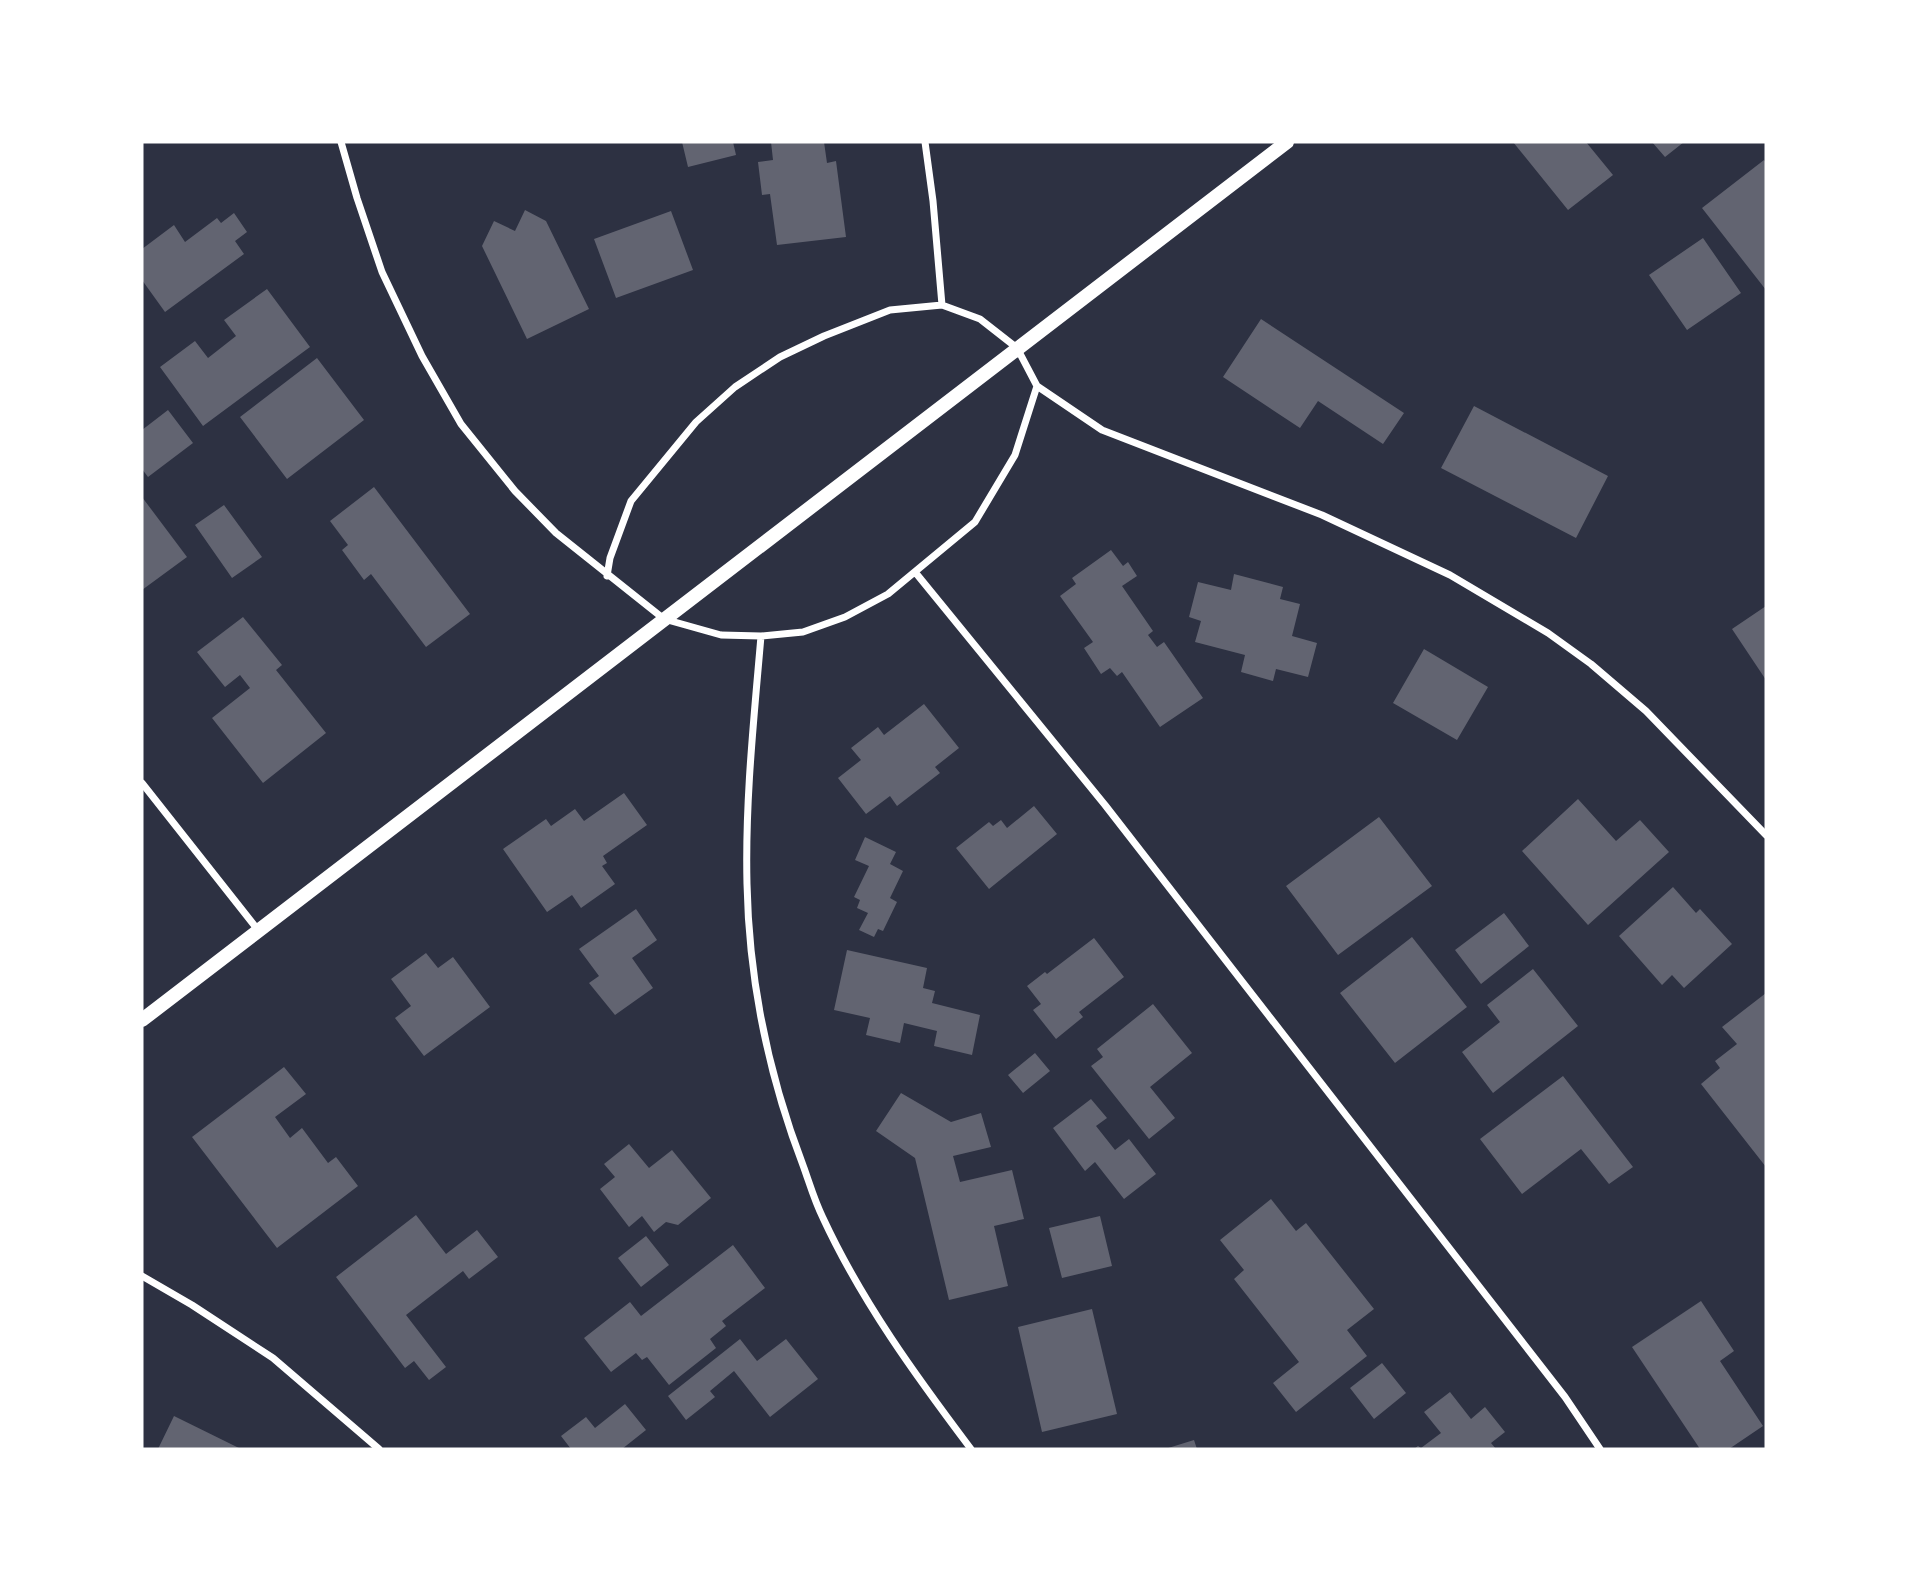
<svg xmlns="http://www.w3.org/2000/svg" width="1908" height="1591" font-family="Lato,sans-serif">
  <style>
    .building { fill: #626471 }
    .lines { fill: none; stroke-linecap: round; stroke-linejoin: round }
    .minor { stroke: #fff; stroke-width: 7 }
    .secondary { stroke: #fff; stroke-width: 14 }
  </style>
  <rect width="100%" height="100%" fill="#2d3142"/>
  <path class="building" d="M682 142H733L736 155 688 167Z
    M771 142H824L827 163 836 161 846 237 777 245 770 194 762 195 758 162 773 160Z
    M1513 142H1586L1613 175 1568 210Z
    M1652 142H1684L1665 157Z
    M1764 160 1766 163V290L1702 208Z
    M525 210 546 221 589 309 527 339 482 246 494 221 515 231Z
    M671 211 693 270 616 298 594 239Z
    M234 213 247 232 235 241 244 254 165 312 142 280V249L174 225 185 242 217 218 221 223Z
    M1703 238 1741 293 1687 330 1649 275Z
    M267 289 310 347 203 426 160 367 195 341 208 358 236 336 224 320Z
    M1261 319 1404 413 1383 444 1318 401 1300 428 1223 377Z
    M317 358 364 420 287 479 240 417Z
    M1474 406 1608 476 1576 538 1441 468Z
    M168 410 193 443 148 477 142 469V430Z
    M374 487 470 614 426 647 371 574 364 580 342 550 348 545 330 521Z
    M142 497 187 557 142 590Z
    M224 505 262 557 232 578 195 525Z
    M1111 550 1123 566 1128 562 1137 576 1122 586 1153 631 1148 635 1157 647 1164 642 1203 698 1160 727 1122 672 1117 676 1110 668 1101 674 1084 648 1093 642 1060 596 1076 584 1072 578Z
    M1234 574 1283 587 1280 599 1300 604 1292 636 1317 643 1308 677 1276 669 1273 681 1241 672 1245 655 1195 642 1201 621 1189 617 1198 582 1231 590Z
    M1766 606V680L1732 629Z
    M243 617 282 665 276 670 326 733 263 783 212 718 250 688 240 675 225 687 197 652Z
    M1424 649 1488 687 1457 740 1393 703Z
    M924 704 959 748 935 767 940 773 897 806 890 796 866 814 838 778 861 760 851 748 878 727 884 735Z
    M624 793 647 825 603 856 607 863 602 866 615 884 581 908 572 895 547 912 503 849 546 819 551 826 575 809 584 821Z
    M1578 799 1616 841 1640 820 1669 852 1588 925 1522 851Z
    M1034 806 1057 834 989 889 956 848 989 822 993 826 1001 820 1007 828Z
    M1379 817 1432 886 1338 955 1286 886Z
    M865 837 896 852 890 864 903 871 890 898 897 902 883 931 878 929 874 937 859 930 868 913 857 908 860 900 854 897 869 866 855 860Z
    M1673 887 1696 913 1700 909 1732 944 1684 988 1672 975 1662 985 1619 936Z
    M636 909 657 940 632 958 653 988 615 1015 589 983 599 976 579 949Z
    M1504 913 1529 946 1481 984 1455 950Z
    M1412 937 1467 1007 1395 1063 1340 993Z
    M1094 938 1124 977 1079 1012 1083 1017 1056 1039 1033 1010 1041 1004 1027 986 1045 972 1047 974Z
    M847 950 927 968 923 988 935 991 932 1003 980 1015 972 1055 934 1046 937 1031 904 1023 900 1043 866 1035 870 1018 834 1010Z
    M426 953 438 968 453 957 490 1007 424 1056 395 1018 411 1006 391 979Z
    M1533 969 1578 1026 1493 1093 1462 1052 1500 1022 1487 1005Z
    M1766 993V1167L1701 1084 1720 1068 1715 1061 1737 1044 1722 1027Z
    M1153 1004 1192 1053 1150 1087 1175 1118 1149 1139 1091 1066 1103 1057 1097 1049Z
    M1035 1053 1050 1071 1023 1093 1008 1075Z
    M284 1067 306 1094 275 1117 290 1138 302 1128 328 1163 336 1157 358 1186 277 1248 192 1137Z
    M1563 1076 1633 1167 1609 1184 1581 1149 1522 1194 1480 1139Z
    M901 1093 951 1122 981 1113 991 1147 953 1156 960 1182 1012 1170 1024 1219 994 1226 1008 1286 949 1300 915 1158 876 1131Z
    M1091 1099 1107 1118 1096 1126 1115 1150 1129 1139 1156 1174 1124 1199 1095 1162 1085 1171 1053 1128Z
    M629 1144 649 1168 672 1150 711 1198 678 1225 666 1222 654 1232 642 1216 629 1227 600 1189 615 1177 604 1164Z
    M1271 1199 1296 1231 1306 1223 1374 1309 1347 1330 1367 1356 1296 1412 1273 1383 1299 1362 1234 1279 1244 1270 1220 1240Z
    M416 1215 446 1254 477 1230 498 1257 469 1279 463 1271 406 1315 446 1367 429 1380 414 1361 405 1368 336 1277Z
    M1100 1216 1112 1266 1062 1278 1049 1228Z
    M646 1236 669 1265 641 1287 618 1258Z
    M733 1245 765 1288 722 1321 726 1326 710 1339 716 1348 669 1385 647 1357 642 1360 636 1353 611 1372 584 1338 630 1302 641 1316Z
    M1701 1301 1734 1351 1720 1361 1763 1426 1729 1449H1700L1632 1347Z
    M1092 1309 1117 1414 1042 1432 1018 1327Z
    M740 1339 757 1361 786 1339 818 1379 770 1417 734 1371 710 1391 715 1397 686 1420 668 1396Z
    M1382 1363 1406 1393 1374 1419 1350 1388Z
    M1450 1392 1471 1419 1485 1407 1505 1432 1491 1443 1496 1449H1414L1418 1446 1421 1448 1441 1433 1424 1412Z
    M625 1404 646 1430 622 1449H571L561 1436 586 1417 595 1428Z
    M174 1416 241 1449H158Z
    M1194 1440 1197 1449H1165Z"/>
  <g class="lines">
    <path class="minor" d="M341 142 357 198 382 272 422 356 461 424 515 491 556 533 664 619 721 635 761 636 803 632 845 617 888 594 975 522 1015 455 1037 386
      M925 142 933 201 942 305 980 319 1017 348 1037 386 1102 430 1322 515 1450 575 1548 633 1591 664 1646 711 1766 835
      M915 572 1105 805 1565 1397 1600 1449
      M607 576 610 558 631 501 696 422 735 387 780 357 824 336 890 310 942 305
      M761 636C754 718 745 801 747 884 749 982 769 1077 804 1168 810 1185 815 1202 823 1218 862 1302 916 1376 971 1449
      M142 783 258 930
      M142 1276 192 1305 273 1358 379 1449"/>
    <path class="secondary" d="M142 1020 1287 142"/>
  </g>
  <rect width="1908" height="1591" fill="none" stroke="#ffffff" stroke-width="287"/>
</svg>
